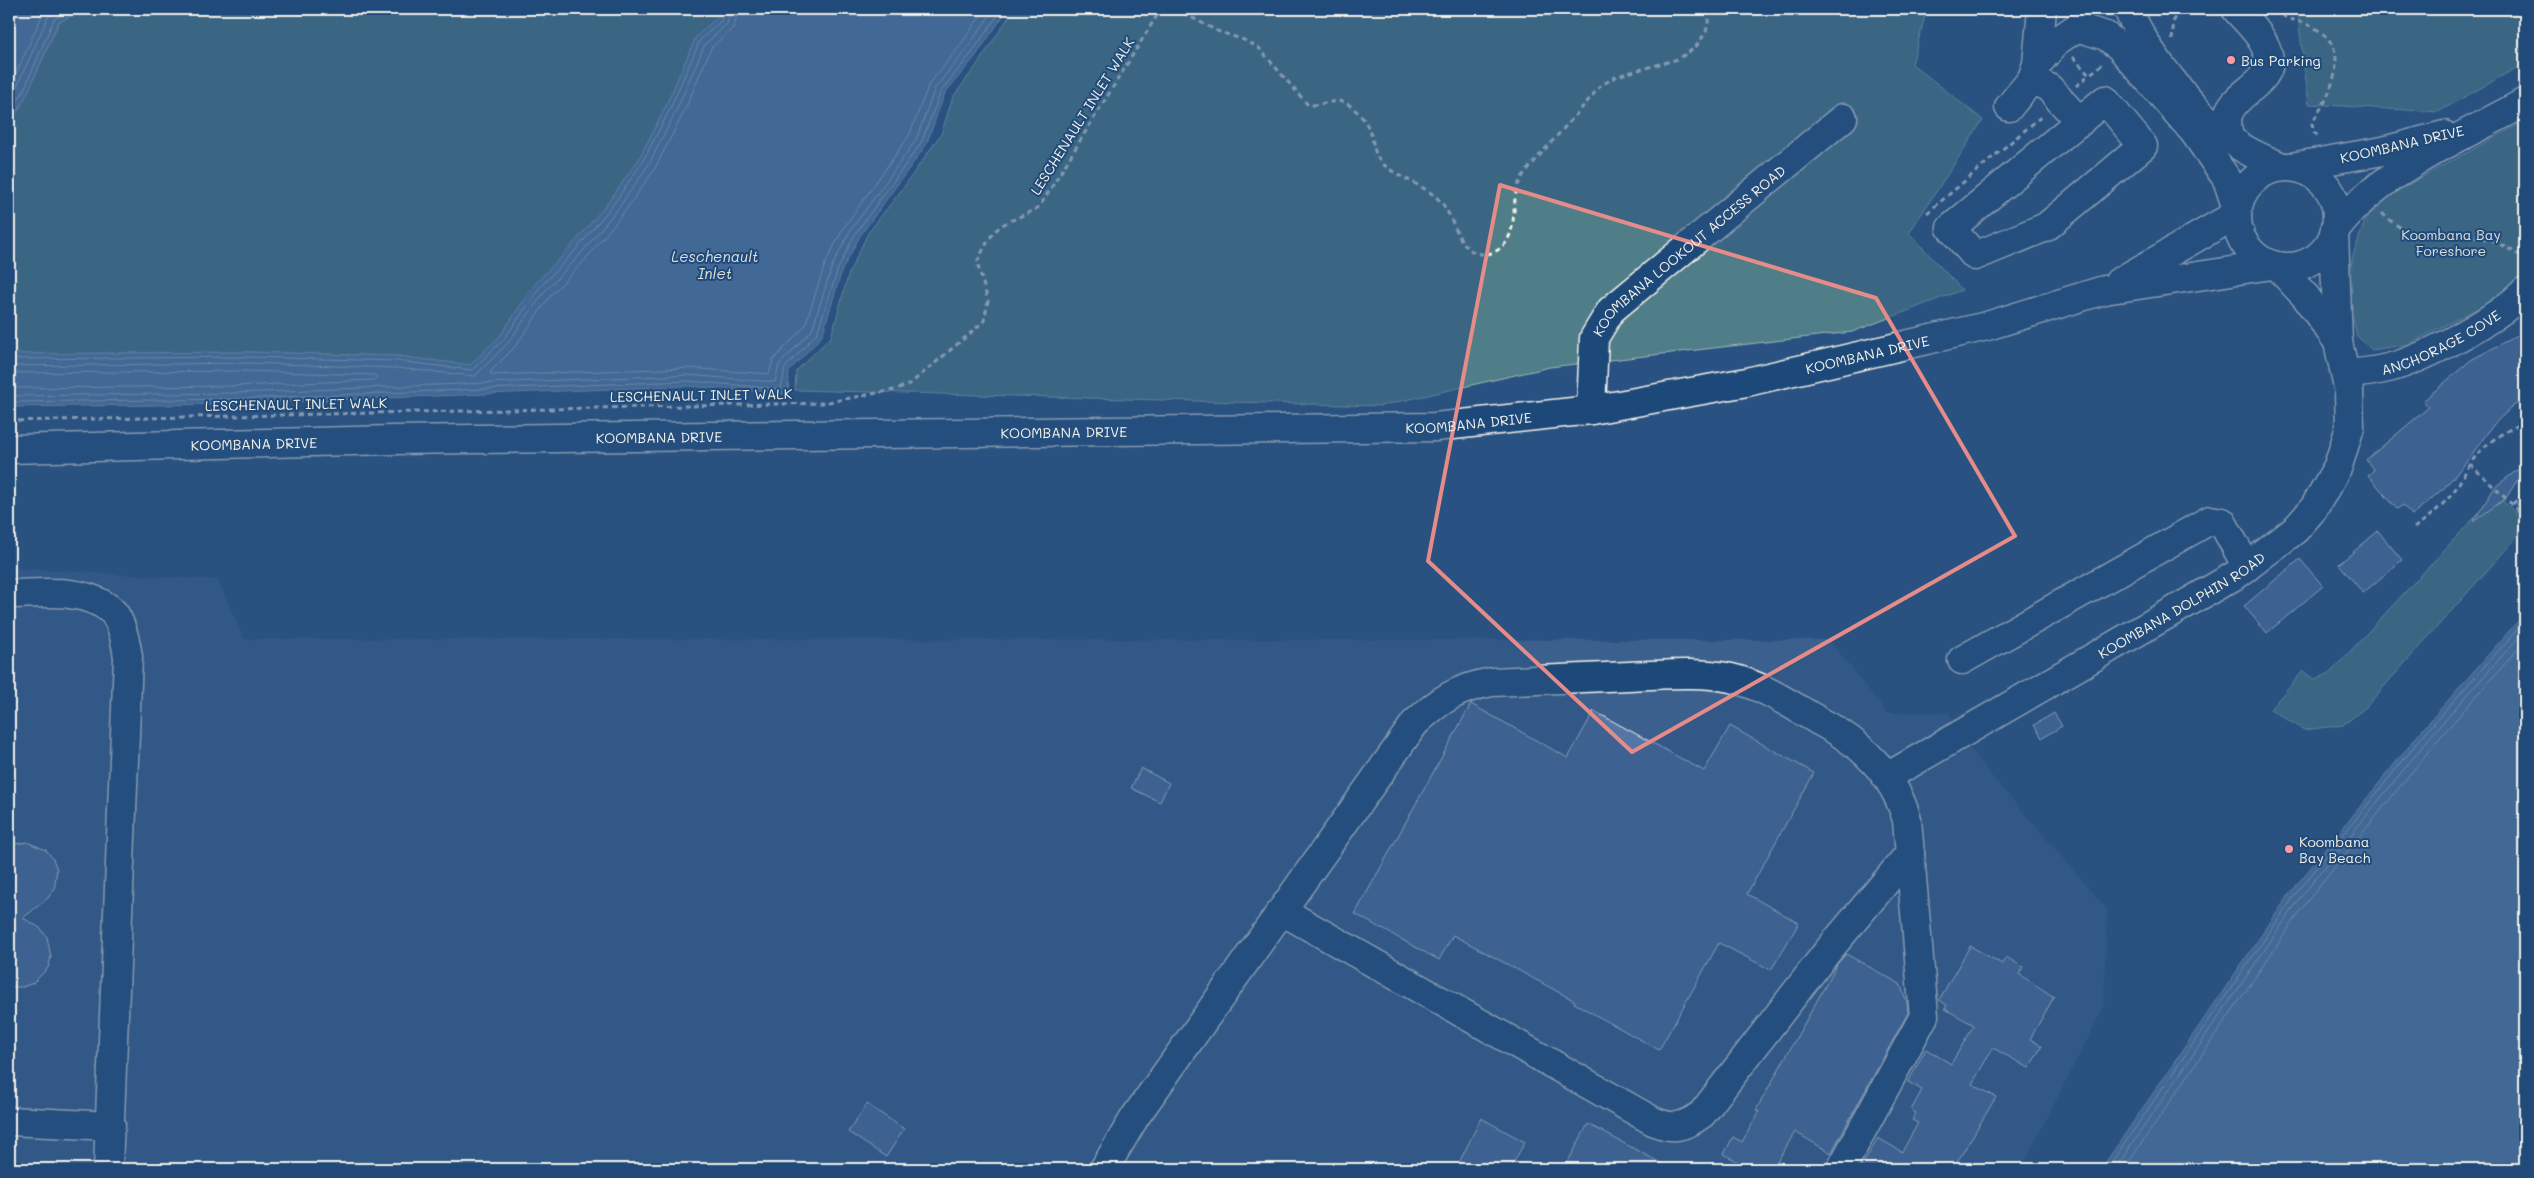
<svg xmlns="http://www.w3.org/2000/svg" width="2534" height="1178" font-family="Mali,sans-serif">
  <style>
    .built { fill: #3a608e }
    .green { fill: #507e88; stroke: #a2b8b8 }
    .water { fill: #5e85ad; stroke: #9ab0c5 }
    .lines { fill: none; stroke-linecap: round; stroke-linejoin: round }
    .shore { stroke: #b8c6d0; stroke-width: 1 }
    .building { fill: #5476a4; stroke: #f4f1e8 }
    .minor-casing { stroke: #f4f1e8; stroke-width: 31 }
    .major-casing { stroke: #f4f1e8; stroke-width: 31 }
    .path { stroke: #f4f1e8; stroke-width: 3; stroke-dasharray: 5 4; stroke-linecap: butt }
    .minor { stroke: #1f4a7a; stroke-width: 28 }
    .major { stroke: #1f4a7a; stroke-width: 28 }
    .marked { fill: none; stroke: #e58c88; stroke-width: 4; stroke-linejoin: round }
    .poi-dot { fill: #ff9aa2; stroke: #1f4a7a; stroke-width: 2 }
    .labels { text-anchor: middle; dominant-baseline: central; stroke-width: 4; stroke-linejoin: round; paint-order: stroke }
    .poi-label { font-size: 14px; fill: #f4f1e8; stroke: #1f4a7a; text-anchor: start }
    .street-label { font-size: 14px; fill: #f4f1e8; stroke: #1f4a7a }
    .park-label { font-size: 14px; fill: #dbe0da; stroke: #1f4a7a }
    .water-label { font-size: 15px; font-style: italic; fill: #dee1df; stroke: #1f4a7a }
  </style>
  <rect width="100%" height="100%" fill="#295282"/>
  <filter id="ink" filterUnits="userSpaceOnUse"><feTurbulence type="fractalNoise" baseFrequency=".02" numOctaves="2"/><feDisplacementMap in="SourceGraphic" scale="10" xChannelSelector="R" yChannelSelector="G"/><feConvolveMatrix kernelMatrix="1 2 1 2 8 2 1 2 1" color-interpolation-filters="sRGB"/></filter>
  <g filter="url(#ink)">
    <path class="built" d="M9 568 218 580 244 639 1829 640 1887 713H1949L1977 759 2107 909 2104 1007 2021 1169H9Z"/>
    <path class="green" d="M86 9H721L718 17 696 37 666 106 639 159 611 199 570 248 536 283 500 336 470 366 397 356 246 352 9 354V127L28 92 59 22Z
      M1014 9H1927L1912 64 1983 120 1909 233 1962 290 1852 332 1550 367 1380 406 795 390 796 371 831 337 849 273 868 233 906 184 941 134 953 97 977 65Z
      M2297 9H2525V63L2438 112 2309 104Z
      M2525 121V272L2503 295 2409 344 2372 350 2357 336 2347 295 2353 255 2366 218 2393 193Z
      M2503 501 2520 517 2517 537 2365 708 2343 725 2304 730 2270 709 2303 671 2315 680 2330 673 2487 504 2494 506Z"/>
    <path class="water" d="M9 9H86L58 22 28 92 9 127Z
      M721 9H1008L975 57 945 93 926 145 860 236 842 270 822 336 789 371 788 394 687 386 235 404 9 407V354L246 352 397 356 470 365 500 336 536 283 570 248 611 199 639 159 666 106 696 37 717 17Z
      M2525 613V1169H2101L2291 892 2422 730Z"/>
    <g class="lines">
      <path class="shore" d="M739 9 733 28 711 48 683 114 654 170 625 211 584 261 551 295 514 348 491 371V375L687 368 769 374 773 360 805 326 825 264 844 227 909 136 929 84 960 46 985 9
        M9 89 45 9
        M9 104 48 17 60 9
        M9 117 24 90 54 19 74 9
        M9 359 246 357 397 361 472 370 504 339 540 287 574 252 615 202 643 161 670 109 700 40 721 21 725 9
        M9 366 246 363 396 368 475 376 508 343 545 291 579 256 620 206 649 164 676 111 705 44 727 24 731 9
        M9 373 245 371 374 375 377 377 374 380 234 386 9 388
        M9 396 235 393 687 375 775 382 779 365 812 330 832 266 850 231 916 140 935 88 966 50 994 9
        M9 402 235 399 687 381 781 389 785 368 817 333 838 269 855 234 921 143 941 91 971 54 1002 9
        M2107 1169 2295 895 2425 733 2525 621
        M2115 1169 2300 898 2430 737 2525 630
        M2124 1169 2306 903 2436 742 2525 641"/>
    </g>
    <path class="building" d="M2525 331V400L2513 406 2494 424 2464 465 2444 488 2412 515 2403 505 2397 509 2368 475 2374 470 2366 460 2429 407 2423 401 2471 360Z
      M2525 464V468L2506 498 2473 522 2495 487Z
      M2378 531 2402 560 2363 593 2339 564Z
      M2300 559 2323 586 2267 633 2244 606Z
      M1471 704 1568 758 1594 711 1704 771 1730 726 1814 773 1747 894 1799 923 1771 970 1719 943 1659 1050 1574 1003 1575 1001 1453 935 1439 960 1355 914Z
      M2054 713 2062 726 2042 738 2034 725Z
      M1141 768 1169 783 1160 802 1131 788Z
      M27 842 46 850 53 859 57 869 54 890 48 898 23 918 40 928 47 937 51 957 48 968 33 983 23 987H9V845Z
      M1970 946 2002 964 2006 957 2023 967 2019 974 2054 997 2030 1039 2042 1046 2029 1068 1993 1048 1972 1084 1996 1097 1953 1169H1860L1878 1138 1902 1152 1918 1123 1912 1120 1916 1113 1911 1110 1922 1090 1908 1082 1926 1049 1951 1064 1974 1025 1945 1009 1947 1005 1939 1000Z
      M1846 954 1900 984 1907 1002 1908 1013 1831 1153 1795 1132 1773 1169H1737L1740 1163 1724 1154 1733 1137 1742 1142 1759 1112 1756 1110 1838 963Z
      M867 1104 904 1129 886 1157 848 1132Z
      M1481 1118 1525 1142 1510 1169H1456Z
      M1588 1124 1672 1169H1564Z"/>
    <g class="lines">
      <defs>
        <g id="minor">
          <path d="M2128 9C2146 54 2199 120 2241 147 2253 155 2269 161 2282 167"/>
          <path d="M2083 29 2106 36 2120 47 2194 132 2227 179 2237 209"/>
          <path d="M2037 64 2057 41 2076 28"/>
          <path d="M2032 79 2049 88 2080 122"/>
          <path d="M2105 100 2143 146 2046 227 1975 256 1951 228Z"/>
          <path d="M2009 107 2032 79 2037 64 2042 9"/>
          <path d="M2229 139C2228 130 2225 121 2229 112 2240 86 2285 81 2263 42 2257 30 2244 19 2236 9"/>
          <path d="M2277 266 2306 297 2338 342"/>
          <path id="s1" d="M2346 374C2360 373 2375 371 2388 368 2425 359 2499 318 2525 291"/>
          <path id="s2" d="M1591 410 1594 338 1611 310 1843 118"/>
          <path d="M9 594C41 594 84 587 111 610 122 620 126 643 128 657L108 1169"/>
          <path d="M1962 660 2210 520 2222 522 2247 567"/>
          <path id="s3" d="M1887 777 2239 573 2295 530 2314 508 2338 466 2350 427 2349 392 2338 342 2334 233"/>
          <path d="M1282 911 1653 1121C1673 1130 1685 1127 1702 1114L1827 952 1910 853"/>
          <path d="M9 1121 111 1126"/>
          <path d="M1104 1169 1135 1117 1415 723C1441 699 1458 688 1492 682 1538 680 1583 678 1629 676 1663 675 1697 671 1731 678 1762 685 1791 705 1819 721 1860 742 1894 774 1907 820L1924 1016 1841 1169"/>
        </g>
        <g id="major">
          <path d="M2291 167 2383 151 2444 135"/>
          <circle cx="2287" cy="217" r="50"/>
          <path d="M2335 230C2378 171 2462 138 2525 102"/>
          <path d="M2119 282 2237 214"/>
          <path id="s4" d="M9 449 394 440 1435 427 1591 410 1747 382 1987 326 2104 290 2272 265"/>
        </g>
      </defs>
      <use href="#minor" class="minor-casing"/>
      <use href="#major" class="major-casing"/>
      <path class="path" d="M1176 9 1217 31 1244 40 1259 48 1308 105C1321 106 1338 97 1348 104 1356 110 1364 118 1368 127 1374 138 1372 152 1381 162 1398 179 1425 184 1441 202 1455 217 1458 256 1485 254 1491 254 1497 251 1502 247 1520 229 1509 200 1521 179 1526 170 1534 163 1540 155 1560 132 1581 110 1600 86L1617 76 1678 59 1695 48 1706 32 1711 9
        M2275 9C2285 21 2296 19 2309 25 2343 41 2340 67 2327 97 2323 107 2316 114 2312 124L2314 132 2320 138
        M2172 40 2175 9
        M2073 57 2089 75 2104 63
        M2076 86 2089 75
        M1927 213 2043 115
        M2382 213C2414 245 2434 231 2472 236 2492 239 2509 248 2525 259
        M9 421 823 403 894 390 910 384 967 336 984 321 988 301 977 262C984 249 991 231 1004 224 1017 217 1027 215 1040 206L1156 17 1168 9
        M2470 464 2523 515
        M2525 497 2518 504 2521 507 2525 503
        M2513 504 2525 491
        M2525 509V511
        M2414 528C2428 518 2441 507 2452 494 2459 484 2464 474 2470 464 2483 444 2504 431 2525 422"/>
      <use href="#minor" class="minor"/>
      <use href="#major" class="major"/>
    </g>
  </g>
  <path d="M0 0H2534V1178H0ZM1500 185 1876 298 2015 536 1632 752 1428 561Z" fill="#295282" fill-opacity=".55" fill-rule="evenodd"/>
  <path class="marked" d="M1500 185 1876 298 2015 536 1632 752 1428 561Z"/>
  <g class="poi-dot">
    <circle cx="2231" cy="60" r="5"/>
    <circle cx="2289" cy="849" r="5"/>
  </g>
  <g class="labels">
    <g class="poi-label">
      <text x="2241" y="60">Bus Parking</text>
      <text x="2299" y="841">Koombana<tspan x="2299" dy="16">Bay Beach</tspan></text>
    </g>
    <g class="street-label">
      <text transform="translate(1082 116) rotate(-58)">LESCHENAULT INLET WALK</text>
      <text transform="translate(2402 144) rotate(-13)">KOOMBANA DRIVE</text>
      <text stroke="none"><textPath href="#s2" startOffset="202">KOOMBANA LOOKOUT ACCESS ROAD</textPath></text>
      <text stroke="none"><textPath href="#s1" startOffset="101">ANCHORAGE COVE</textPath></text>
      <text stroke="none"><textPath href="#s4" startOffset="1865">KOOMBANA DRIVE</textPath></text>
      <text transform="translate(701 395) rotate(-1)">LESCHENAULT INLET WALK</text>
      <text transform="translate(296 404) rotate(-1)">LESCHENAULT INLET WALK</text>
      <text stroke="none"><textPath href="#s4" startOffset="1460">KOOMBANA DRIVE</textPath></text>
      <text stroke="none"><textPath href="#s4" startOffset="1055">KOOMBANA DRIVE</textPath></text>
      <text stroke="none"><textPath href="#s4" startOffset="650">KOOMBANA DRIVE</textPath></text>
      <text stroke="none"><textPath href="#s4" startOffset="245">KOOMBANA DRIVE</textPath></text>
      <text stroke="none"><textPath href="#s3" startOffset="341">KOOMBANA DOLPHIN ROAD</textPath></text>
    </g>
    <g class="park-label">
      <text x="2451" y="234">Koombana Bay<tspan x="2451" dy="16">Foreshore</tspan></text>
    </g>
    <g class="water-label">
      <text x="715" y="256">Leschenault<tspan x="715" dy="17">Inlet</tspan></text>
    </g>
  </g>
  <rect width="2534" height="1178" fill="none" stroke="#1f4a7a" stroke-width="30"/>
  <rect x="15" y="15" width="2504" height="1148" fill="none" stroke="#f4f1e8" stroke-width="2" filter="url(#ink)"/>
</svg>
